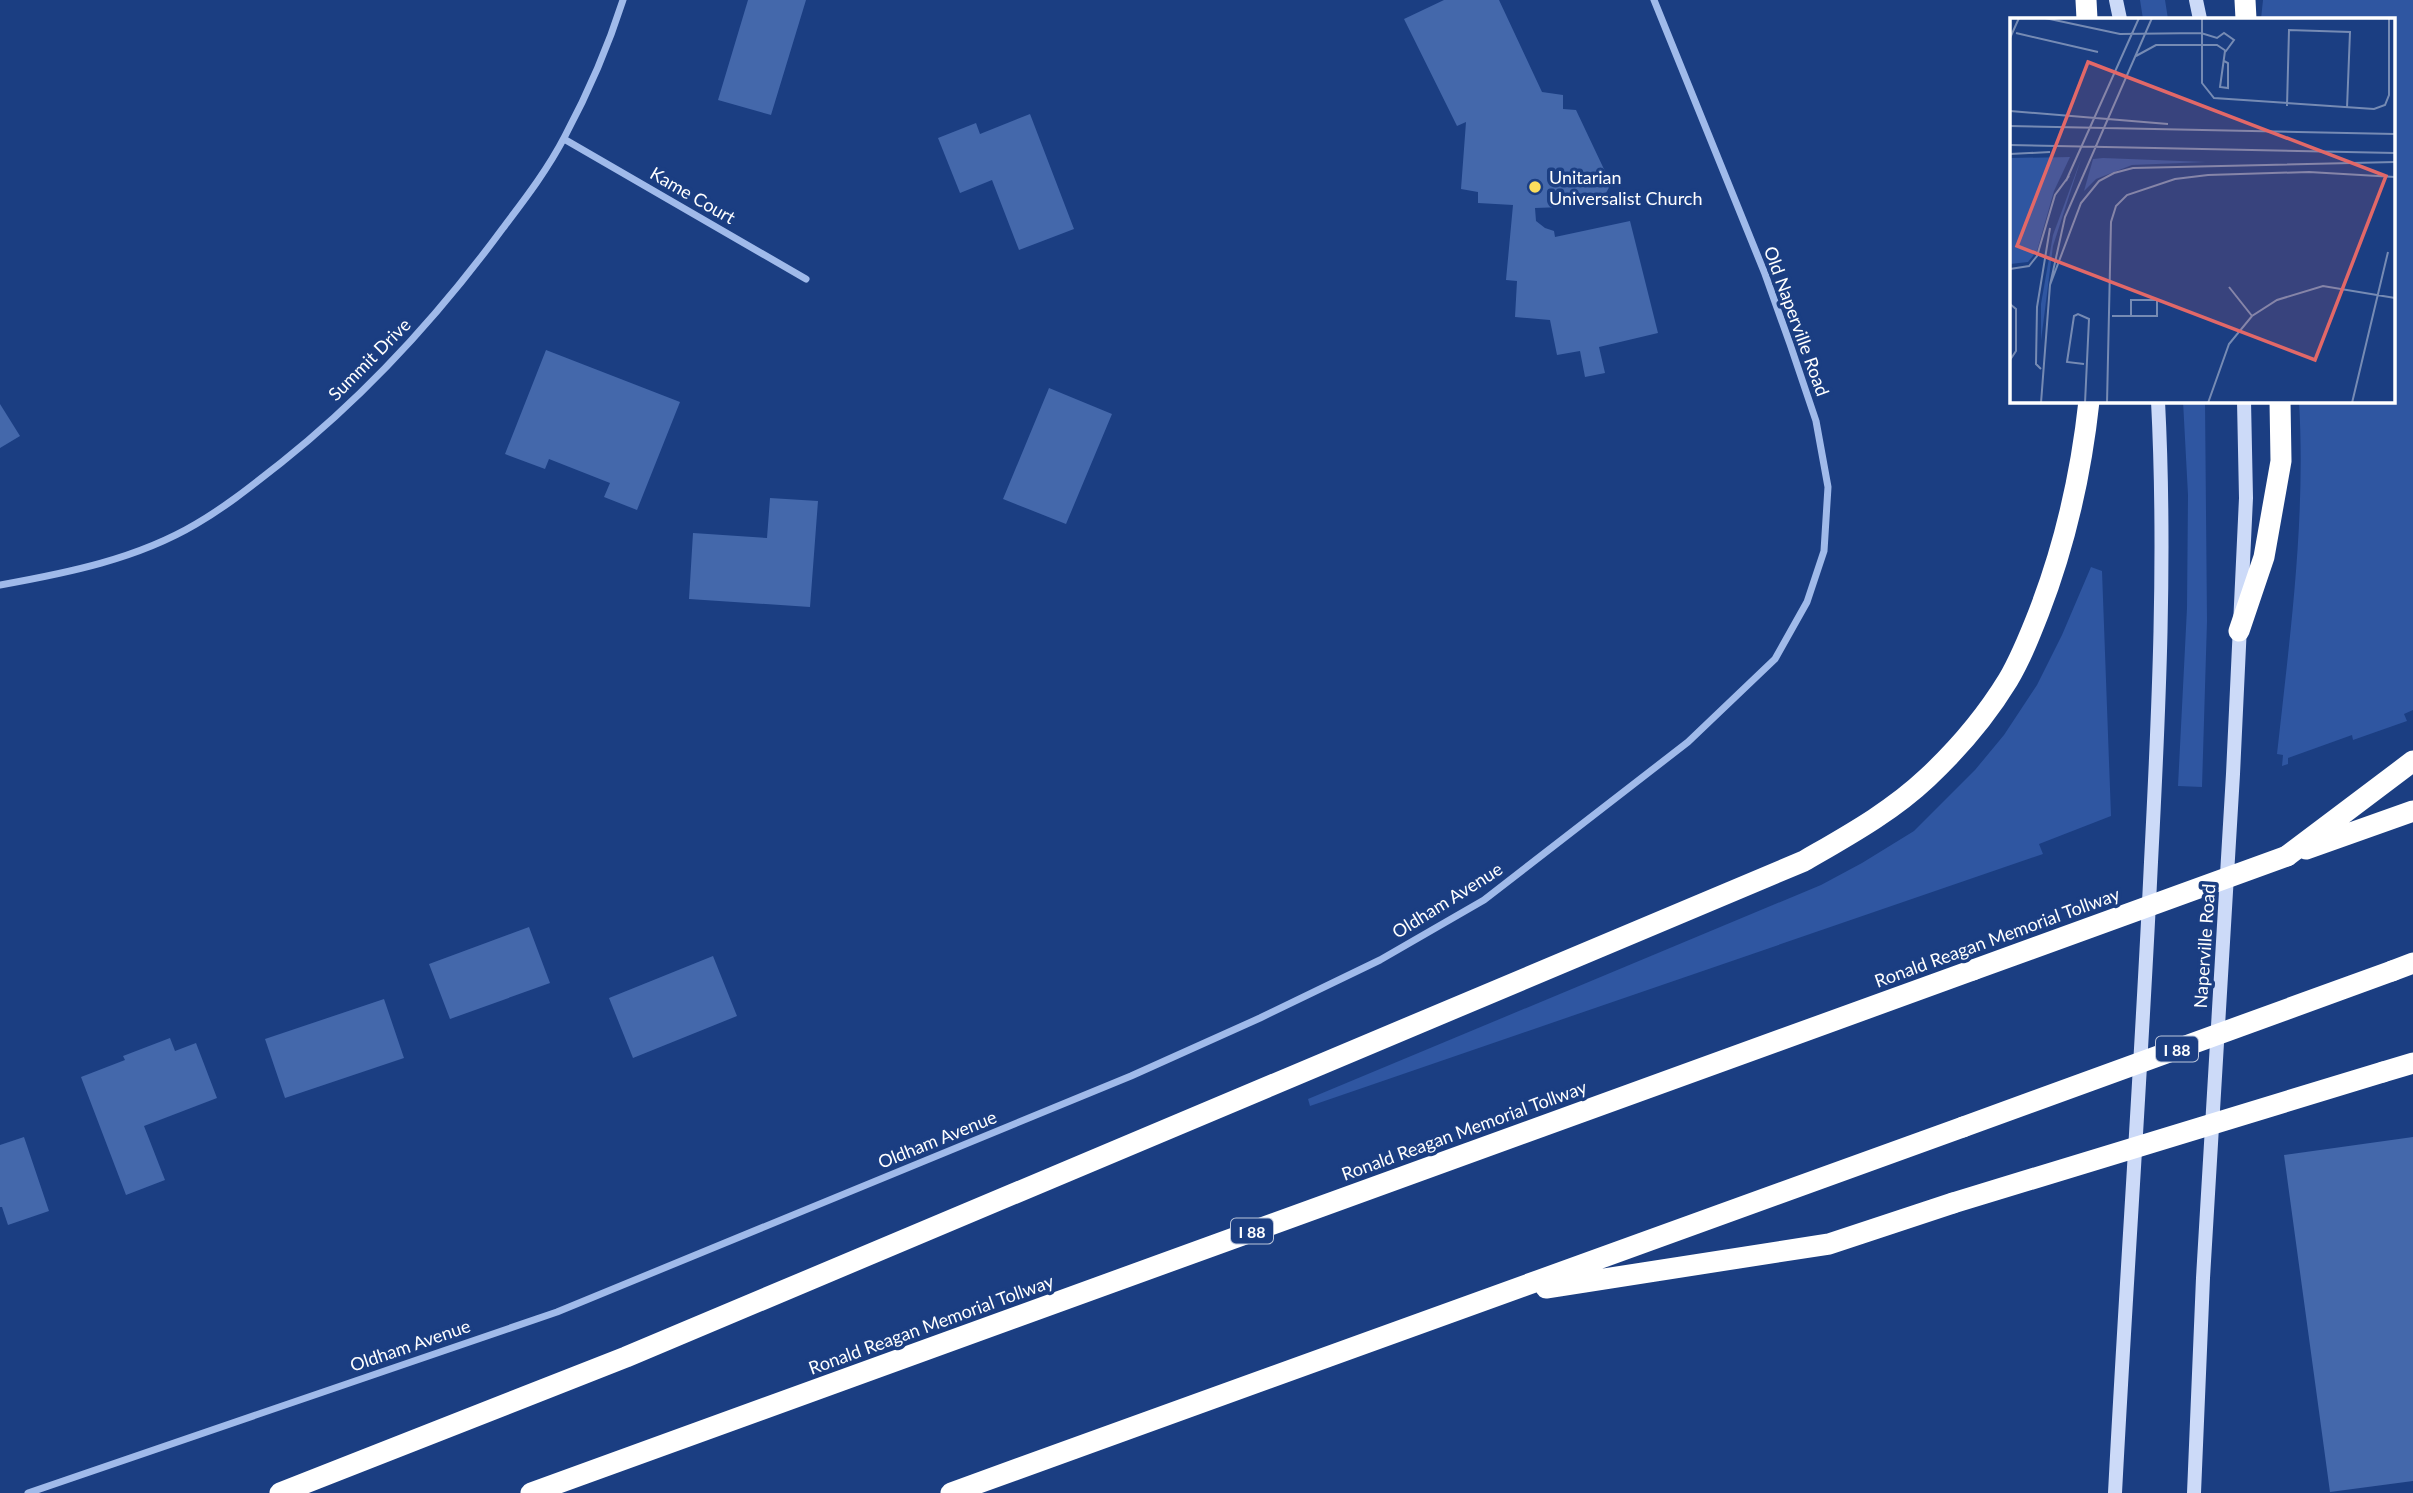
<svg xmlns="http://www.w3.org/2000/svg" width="2413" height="1493" font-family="Lato,sans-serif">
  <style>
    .green { fill: #2f56a1 }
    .building { fill: #4468ab }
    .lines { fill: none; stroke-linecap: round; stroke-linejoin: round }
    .street { stroke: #a0baea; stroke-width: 7 }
    .secondary { stroke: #ccdaf8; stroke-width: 14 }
    .highway { stroke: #fff; stroke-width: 21 }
    .highway-bridge { stroke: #fff; stroke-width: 21 }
    .poi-dot { fill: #fbde5d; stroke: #1b3e82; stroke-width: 2.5 }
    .labels { text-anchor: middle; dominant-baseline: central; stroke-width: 7; stroke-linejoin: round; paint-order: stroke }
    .shield { fill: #1b3e82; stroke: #bbc5da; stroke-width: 2 }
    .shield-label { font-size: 16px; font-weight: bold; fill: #fff }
    .poi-label { font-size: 18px; fill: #fff; stroke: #1b3e82; text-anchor: start }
    .street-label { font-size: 18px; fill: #fff; stroke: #1b3e82 }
    .inset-road { fill: none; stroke: #768bb4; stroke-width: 2 }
    .view { fill: #e26868; fill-opacity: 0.15; stroke: #e26868; stroke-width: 3.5 }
    .inset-edge { fill: none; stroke: #fff; stroke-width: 3.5 }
  </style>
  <rect width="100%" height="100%" fill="#1b3e82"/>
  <path class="green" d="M2140 0H2165L2168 19H2143Z
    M2263 0H2413V710L2404 714 2407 721 2353 740 2352 735 2288 758V764L2282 766 2283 755 2277 754C2290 636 2306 519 2299 401H2394V19H2261Z
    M2183 401H2205L2207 621 2202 787 2178 786 2187 608 2188 495Z
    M2091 567 2102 571 2111 816 2039 844 2043 854 1310 1106 1308 1099 1821 885 1862 863 1914 831 1975 770 2004 735 2037 685 2062 635Z"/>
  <path class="building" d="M748 0H806L771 115 718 100Z
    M1444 0H1499L1542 92 1563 95V109L1576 110 1611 184 1602 200 1563 199V207L1535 208 1536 221 1545 228 1554 231 1555 237 1630 221 1658 333 1599 347 1605 373 1585 377 1580 351 1557 355 1550 320 1515 317 1517 281 1506 280 1513 205 1478 203V192L1461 189 1466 122 1457 126 1404 19Z
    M1030 114 1074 229 1019 250 992 180 960 193 938 138 976 123 980 134Z
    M546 350 680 402 637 510 604 497 610 483 549 459 545 469 505 454Z
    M1049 388 1112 414 1066 524 1003 499Z
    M0 404 20 436 0 448Z
    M770 498 818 501 810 607 689 599 693 533 767 538Z
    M529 927 550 983 450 1019 429 964Z
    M713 956 737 1016 633 1058 609 998Z
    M384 999 404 1058 285 1098 265 1039Z
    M170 1038 175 1051 196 1043 217 1098 144 1126 165 1180 126 1195 81 1077 125 1060 123 1056Z
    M24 1137 49 1211 8 1225 2 1207H0V1145Z
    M2413 1137V1481L2330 1492 2284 1155Z"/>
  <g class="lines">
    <path class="street" d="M564 139 806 279
      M0 585C67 573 137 559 196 524 227 506 254 484 282 462 366 395 439 315 503 228 525 199 548 169 565 136 588 93 608 47 623 0
      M28 1493 557 1312 1131 1076 1260 1018 1380 960 1484 900 1688 742 1775 659 1807 602 1824 551 1828 487 1816 421 1790 344 1765 274 1654 0"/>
    <path class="secondary" d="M2116 0 2120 19
      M2196 0 2200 19
      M2115 1493C2126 1283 2141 1073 2151 862 2159 708 2166 555 2158 401
      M2194 1493 2203 1278 2233 774 2246 498 2244 401"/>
    <path class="highway" d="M2086 0 2087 19
      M2245 0 2246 19
      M2239 631 2264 557 2281 461 2280 401
      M2306 849 2413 811
      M2287 856 2413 761
      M2392 971 2413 963
      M2383 1072 2413 1063
      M1546 1288 1829 1244 1953 1203
      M280 1493 626 1357 1804 861C1847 836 1891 812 1927 778 1958 749 1986 716 2008 680 2021 658 2030 635 2039 612 2066 542 2081 475 2089 401
      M531 1493 1973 970
      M951 1493 1963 1127"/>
    <path class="highway-bridge" d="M1973 970 2287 856
      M1963 1127 2392 971
      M1953 1203 2383 1072"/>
  </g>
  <circle class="poi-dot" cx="1535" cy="187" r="7"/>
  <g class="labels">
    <g class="shield">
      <rect x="2156" y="1036.5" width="42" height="25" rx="5"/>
      <rect x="1231" y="1218.5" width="42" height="25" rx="5"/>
    </g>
    <g class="shield-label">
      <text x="2177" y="1049">I 88</text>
      <text x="1252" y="1231">I 88</text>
    </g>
    <g class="poi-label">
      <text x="1549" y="177">Unitarian<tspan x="1549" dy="21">Universalist Church</tspan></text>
    </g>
    <g class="street-label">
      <text transform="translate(693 195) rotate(30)">Kame Court</text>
      <text transform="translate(1797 321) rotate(70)">Old Naperville Road</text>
      <text transform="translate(369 359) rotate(-45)">Summit Drive</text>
      <text transform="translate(1447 900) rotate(-32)">Oldham Avenue</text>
      <text transform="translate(1997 937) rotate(-20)">Ronald Reagan Memorial Tollway</text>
      <text transform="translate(2204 946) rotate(-86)">Naperville Road</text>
      <text transform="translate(1464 1130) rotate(-20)">Ronald Reagan Memorial Tollway</text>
      <text transform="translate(937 1139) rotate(-22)">Oldham Avenue</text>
      <text transform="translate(931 1324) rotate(-20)">Ronald Reagan Memorial Tollway</text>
      <text transform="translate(410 1345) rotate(-19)">Oldham Avenue</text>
    </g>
  </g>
  <g transform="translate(2010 18)">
    <rect width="385" height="385" fill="#1b3e82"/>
    <path d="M60 139 44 173 27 233 18 244 0 246V140ZM71 141 43 228 31 323V286L43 217ZM83 141 93 140 196 144 122 147 86 161 74 173Z" fill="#2f56a1"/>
    <path class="inset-road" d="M35 0 110 16 191 15 207 20 214 15 224 22 216 33 207 27H146L126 38M192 0V65L204 80 364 91 375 87 379 77V0M6 15 88 34M0 20 9 0M214 43 218 45V70L210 69 215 33M277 88 279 12 340 14 337 90M0 93 158 106M0 108 385 116M0 127 385 135M0 136 40 134M56 163 129 0M0 251 19 248 27 238 45 177 59 158M40 267 71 185 89 163 104 155 123 150 385 144M219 269 242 298M0 286 6 291V333L0 342M102 298H147V282H121V298M74 346 57 344 64 298 68 296 79 301 75 385M31 351 26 346 27 289 40 210M31 385 40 267 55 199 142 0M97 385 101 204 106 188 117 177 165 161 198 157 299 154 385 159M198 385 219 326 242 298 267 282 313 268 385 280M342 385 378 234"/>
    <path class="view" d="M78 44 376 158 305 342 7 228Z"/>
    <rect width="385" height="385" class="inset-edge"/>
  </g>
</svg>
